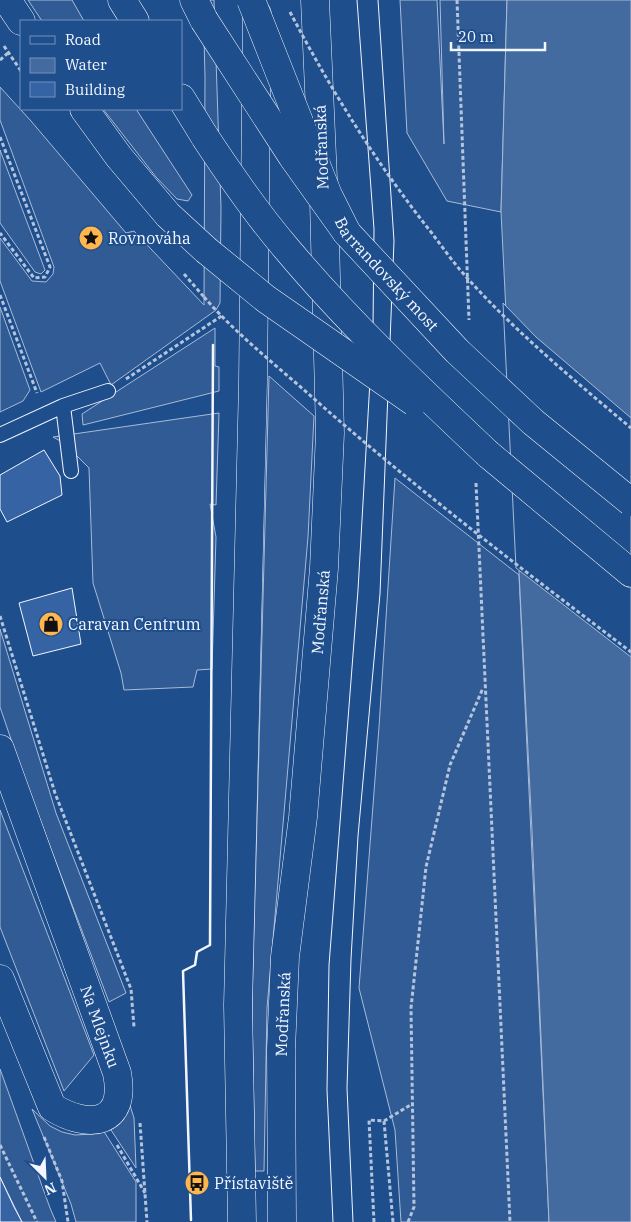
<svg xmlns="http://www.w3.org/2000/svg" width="631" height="1222" font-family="'IBM Plex Serif',serif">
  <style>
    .built { fill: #305b95; stroke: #a8bbd7 }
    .water { fill: #446ba0; stroke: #a8bbd7 }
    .pier { fill: #1f4e8c; stroke: #a8bbd7 }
    .building { fill: #3563a3; stroke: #f2f6ff }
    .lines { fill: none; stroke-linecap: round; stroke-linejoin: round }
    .lane-casing { stroke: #f2f6ff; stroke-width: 16 }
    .street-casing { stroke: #f2f6ff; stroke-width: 29 }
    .secondary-casing { stroke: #f2f6ff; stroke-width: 29 }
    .primary-casing { stroke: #f2f6ff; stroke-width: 29 }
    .highway-casing { stroke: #f2f6ff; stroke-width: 29 }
    .path { stroke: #b3c4dc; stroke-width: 3; stroke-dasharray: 4 2.5; stroke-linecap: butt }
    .lane { stroke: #1f4e8c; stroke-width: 14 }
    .street { stroke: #1f4e8c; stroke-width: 28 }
    .secondary { stroke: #1f4e8c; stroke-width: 28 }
    .primary { stroke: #1f4e8c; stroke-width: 28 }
    .highway { stroke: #1f4e8c; stroke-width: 28 }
    .tram { stroke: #f2f6ff; stroke-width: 1 }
    .primary-bridge-casing { stroke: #f2f6ff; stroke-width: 29; stroke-linecap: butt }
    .highway-bridge-casing { stroke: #f2f6ff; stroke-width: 29; stroke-linecap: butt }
    .path-bridge { stroke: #b3c4dc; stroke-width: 3; stroke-dasharray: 4 2.5; stroke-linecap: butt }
    .primary-bridge { stroke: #1f4e8c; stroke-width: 28 }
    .highway-bridge { stroke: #1f4e8c; stroke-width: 28 }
    .wall { stroke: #f2f6ff; stroke-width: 2.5 }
    .labels { text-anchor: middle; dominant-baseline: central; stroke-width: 4; stroke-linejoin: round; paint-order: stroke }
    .street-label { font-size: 16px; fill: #f2f6ff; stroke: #1f4e8c }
    .poi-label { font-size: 16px; fill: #f2f6ff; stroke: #1f4e8c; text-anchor: start }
  </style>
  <rect width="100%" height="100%" fill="#1f4e8c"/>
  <path class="built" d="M28 0H72L84 21H42Z
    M203 0H214L221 208 220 303 216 310 111 385 100 363 41 392 0 281V238L32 281 46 282 53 274 54 267 0 120V87L31 121 126 233 134 231 204 305 205 77Z
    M400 0H437L444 144 440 0H507L501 212 447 201 407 133Z
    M103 109H136L192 195 188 201 177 199 156 177Z
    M0 150 45 270 41 274 35 272 0 223Z
    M0 307 30 390 23 401 0 412Z
    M215 328V366L219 367V391L83 425 82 414Z
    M269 376 314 416 308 537 267 1008 264 1171H255L252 1007Z
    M219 413 216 505 210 504 216 537 212 669 197 670 193 687 124 690 121 673 93 583 89 468 64 443 53 437Z
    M395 478 519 575 549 1222H401L395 1130 359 988 379 727Z
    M0 629 56 813 126 993 109 1002 27 786 0 707Z
    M0 810 94 1055 64 1091 0 927Z
    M0 1069 50 1208 56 1222H22L0 1177Z
    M129 1102 134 1118 136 1168 109 1127Z
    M32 1109 50 1126 62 1132 75 1135 93 1134 103 1130 136 1182V1222H76L71 1204Z"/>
  <path class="water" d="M507 0H631V1222H549L532 831 501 212Z"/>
  <path class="pier" d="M503 303 536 337 631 418V657L516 568Z"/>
  <path class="building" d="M44 450 60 476 62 495 7 522 0 509V475Z
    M72 588 81 644 33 656 19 603Z
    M0 1177 14 1207 22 1222H0Z"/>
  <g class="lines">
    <defs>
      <path id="lane" d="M63 406 71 471
        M0 435 63 406 108 391"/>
      <g id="street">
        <path id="s1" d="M0 749 117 1073C127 1125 89 1130 52 1107L0 979"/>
      </g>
      <g id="secondary">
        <path d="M242 1222 238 1005 253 382 257 14"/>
        <path id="s2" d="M282 1222 281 1049 285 957 303 817 324 568 330 433 324 201 315 0"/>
      </g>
      <path id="primary" d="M7 0 21 21
        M122 0 135 21
        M181 98 205 137
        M84 109 119 157 168 215 206 250
        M488 454 631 573"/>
      <path id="highway" d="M194 0 204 20"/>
    </defs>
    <use href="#lane" class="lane-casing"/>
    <use href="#street" class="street-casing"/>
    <use href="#secondary" class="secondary-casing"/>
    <use href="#primary" class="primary-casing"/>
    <use href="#highway" class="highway-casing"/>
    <path class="path" d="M457 0 469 320
      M4 46 21 71
      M0 60 8 53
      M0 137 50 267 45 277 34 278 0 233
      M184 274 204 297
      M0 295 37 393
      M126 379 223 315
      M476 483 510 1222
      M0 616 55 793 131 989 134 1027
      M384 1121 412 1104
      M140 1123 147 1222
      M44 1137 62 1181 68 1222
      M0 1145 37 1222
      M117 1145 145 1193
      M374 1222 369 1120 384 1121 393 1222
      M408 1222 414 1207 411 1008 426 867 450 765 483 688"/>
    <use href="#lane" class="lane"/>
    <use href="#street" class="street"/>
    <use href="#secondary" class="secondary"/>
    <use href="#primary" class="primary"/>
    <use href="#highway" class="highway"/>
    <path class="tram" d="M333 1222 327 1090 329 965 358 590 373 328 374 229 357 0
      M353 1222 347 1088 351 959 358 836 380 594 394 241 378 0"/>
    <defs>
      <g id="primary-bridge">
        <path id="s3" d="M251 0 328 195 347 233 457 351 533 422 631 502"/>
        <path d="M205 137C230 175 256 213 286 248 348 322 418 388 488 454"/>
        <path d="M206 250 266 299 414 402"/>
      </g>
      <path id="highway-bridge" d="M204 20 292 156 347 233"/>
    </defs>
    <use href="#primary-bridge" class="primary-bridge-casing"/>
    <use href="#highway-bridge" class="highway-bridge-casing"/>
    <path class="path-bridge" d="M290 12C331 90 376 163 431 232 443 248 455 265 469 280 518 334 575 381 631 428
      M204 297C236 334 276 365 312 397 414 487 523 570 631 652"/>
    <use href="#primary-bridge" class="primary-bridge"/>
    <use href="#highway-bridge" class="highway-bridge"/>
    <path class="wall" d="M191 1220 183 971 195 965 197 952 210 945 213 345"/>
  </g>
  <defs>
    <symbol id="sight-disc" viewBox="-11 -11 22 22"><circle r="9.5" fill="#ffb74d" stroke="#1f4e8c"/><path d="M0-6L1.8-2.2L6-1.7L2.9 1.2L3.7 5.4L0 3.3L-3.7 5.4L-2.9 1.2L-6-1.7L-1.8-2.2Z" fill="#111"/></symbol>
    <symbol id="shop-disc" viewBox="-11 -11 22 22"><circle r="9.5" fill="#ffb74d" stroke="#1f4e8c"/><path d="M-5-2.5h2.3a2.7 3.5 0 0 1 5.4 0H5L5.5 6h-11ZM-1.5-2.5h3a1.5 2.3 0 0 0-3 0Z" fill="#111"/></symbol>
    <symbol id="bus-disc" viewBox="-11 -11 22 22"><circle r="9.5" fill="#ffb74d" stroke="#1f4e8c"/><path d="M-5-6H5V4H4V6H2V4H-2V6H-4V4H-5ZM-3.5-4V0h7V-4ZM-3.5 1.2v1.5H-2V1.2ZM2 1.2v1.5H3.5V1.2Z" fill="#111"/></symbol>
  </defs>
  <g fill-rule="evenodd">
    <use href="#sight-disc" x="77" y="224" width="28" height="28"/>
    <use href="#shop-disc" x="37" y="610" width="28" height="28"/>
    <use href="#bus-disc" x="183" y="1169" width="28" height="28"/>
  </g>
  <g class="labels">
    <g class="street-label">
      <text transform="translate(321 147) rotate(-92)">Modřanská</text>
      <text stroke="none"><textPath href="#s3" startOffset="309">Barrandovský most</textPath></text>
      <text stroke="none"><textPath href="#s2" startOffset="612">Modřanská</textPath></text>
      <text stroke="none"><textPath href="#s2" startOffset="208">Modřanská</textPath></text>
      <text stroke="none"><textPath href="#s1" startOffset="295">Na Mlejnku</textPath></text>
    </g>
    <g class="poi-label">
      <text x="108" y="238">Rovnováha</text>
      <text x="68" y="624">Caravan Centrum</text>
      <text x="214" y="1183">Přístaviště</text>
    </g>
  </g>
  <rect x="20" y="20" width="162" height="90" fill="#1f4e8c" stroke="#7391ba"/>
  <rect x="30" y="36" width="25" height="8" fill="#1f4e8c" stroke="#7391ba"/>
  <text x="65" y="45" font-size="15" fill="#f2f6ff">Road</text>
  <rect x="30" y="58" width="25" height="15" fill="#446ba0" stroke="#7391ba"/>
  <text x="65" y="70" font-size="15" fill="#f2f6ff">Water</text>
  <rect x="30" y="82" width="25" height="15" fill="#3563a3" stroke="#7391ba"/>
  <text x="65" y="95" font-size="15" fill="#f2f6ff">Building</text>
  <g transform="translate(45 1177) rotate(156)" stroke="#1f4e8c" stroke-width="4" paint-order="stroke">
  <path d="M0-4L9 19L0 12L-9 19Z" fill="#f2f6ff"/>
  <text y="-8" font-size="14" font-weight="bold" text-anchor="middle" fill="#f2f6ff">N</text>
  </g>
  <path d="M451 42v8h94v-8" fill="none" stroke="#f2f6ff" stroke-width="2.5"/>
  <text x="458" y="42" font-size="15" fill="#f2f6ff" stroke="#1f4e8c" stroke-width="4" paint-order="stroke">20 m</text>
</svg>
